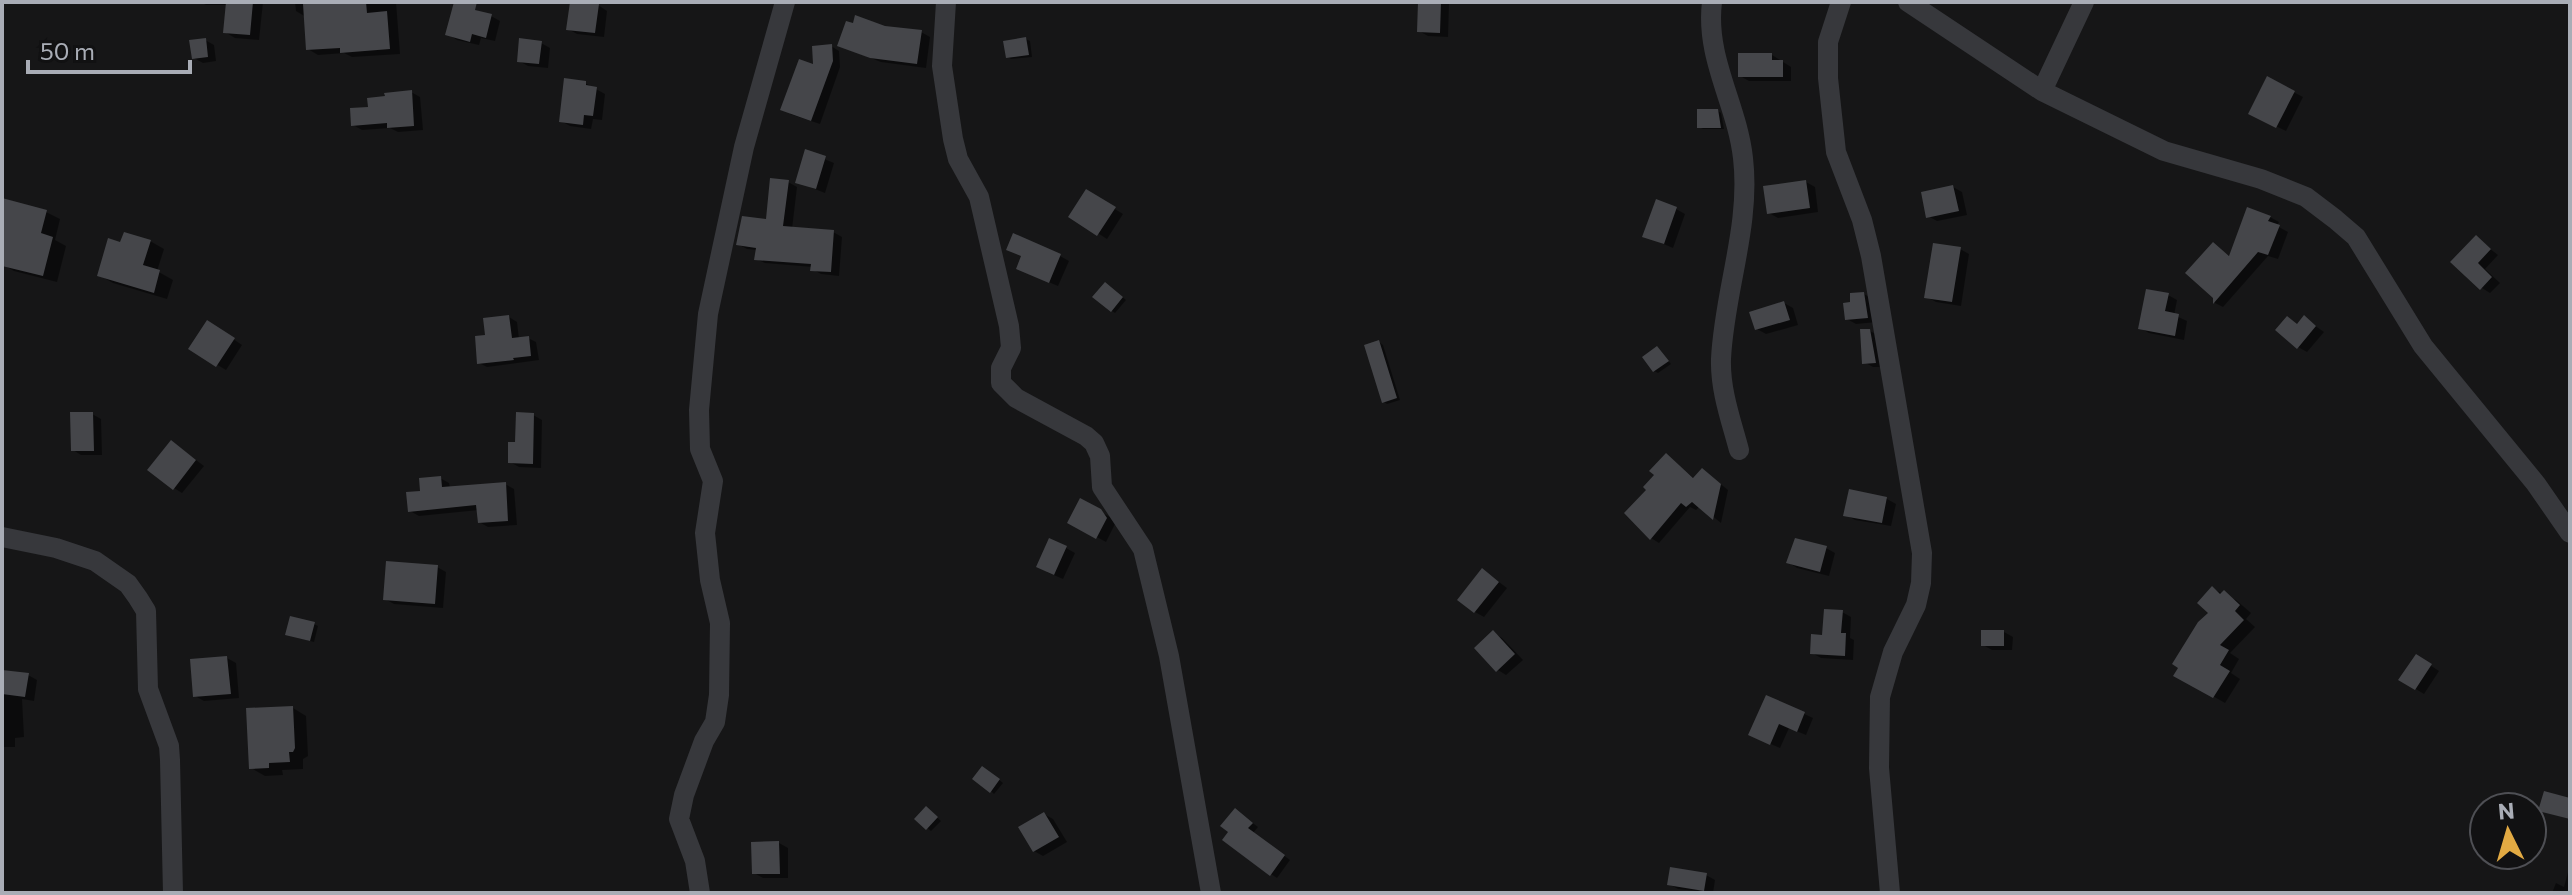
<svg xmlns="http://www.w3.org/2000/svg" width="2572" height="895" font-family="Commissioner,sans-serif">
  <style>
    .shadow { fill: #0007 }
    .building { fill: #45464a }
    .lines { fill: none; stroke-linecap: round; stroke-linejoin: round }
    .street { stroke: #37383c; stroke-width: 20 }
  </style>
  <rect width="100%" height="100%" fill="#161617"/>
  <path class="shadow" d="M200 2H263L259 40 235 38 225 32 228 5H206Z
    M295 2H396L400 54 352 57 344 53 318 55 308 49 306 17 296 11Z
    M1420 2H1445L1449 4 1448 37 1428 36 1419 31Z
    M598 5 607 11 604 37 577 34 568 29Z
    M491 16 500 21 495 41 481 38 479 45 457 40 448 34Z
    M884 27 921 32 930 37 926 68 881 62 840 46Z
    M1026 39 1030 41 1032 57 1011 59 1008 57Z
    M205 40 214 45 216 61 203 63 194 58Z
    M541 43 550 48 548 68 528 66 519 61Z
    M831 46 839 51 840 67 820 124 790 114 815 66Z
    M1772 55 1791 67V81H1749L1740 76Z
    M2268 79 2303 97 2286 131 2259 118Z
    M585 83 605 94 602 120 593 119 591 129 570 126 561 121Z
    M411 92 420 97 423 130 398 132 390 128 362 130 353 125 370 108Z
    M1718 111 1721 113 1724 129H1703L1699 127Z
    M807 152 834 163 825 193 797 182Z
    M788 182 797 187 792 229 833 232 842 237 839 276 821 274 812 269 813 267 765 263 756 259 757 250 747 249 738 244 767 221Z
    M1806 182 1815 187 1818 212 1778 218 1769 213Z
    M1953 187 1962 192 1967 215 1937 221 1928 216Z
    M1087 192 1123 214 1107 239 1071 216Z
    M2 200 46 212 60 219 55 240 66 246 57 282 14 271 2 264Z
    M1676 209 1685 214 1673 248 1645 236Z
    M2270 217 2279 222 2277 226 2288 232 2278 259 2268 256 2223 307 2215 303 2213 244 2231 257Z
    M2476 238 2498 255 2485 269 2500 283 2490 293 2482 288 2453 262Z
    M150 241 164 249 157 271 173 280 167 299 113 283 99 275 122 244Z
    M1960 249 1969 254 1961 306 1936 302 1927 297Z
    M1060 256 1069 261 1058 286 1027 273Z
    M1109 286 1126 300 1115 313 1112 311Z
    M1864 294 1873 299 1877 322 1856 324 1847 319 1853 304Z
    M2168 295 2177 300 2174 315 2187 321 2184 340 2149 333 2140 328Z
    M1784 303 1793 308 1798 325 1766 334 1757 329Z
    M509 317 517 322 519 339 528 338 536 342 539 360 487 367 479 363 488 337Z
    M2304 318 2324 332 2307 352 2298 347V325Z
    M217 328 242 345 226 370 191 349Z
    M1870 331 1879 336 1884 367H1873L1864 362Z
    M1379 342 1383 345 1400 400 1387 404 1384 402Z
    M1657 348 1671 364 1658 373 1654 371Z
    M92 414 101 419 102 455H81L73 450Z
    M533 415 542 420 541 468 519 467 510 462Z
    M180 448 204 466 182 493 174 488Z
    M1666 455 1695 479 1703 470 1728 490 1721 523 1700 506 1696 510 1690 507 1659 543 1651 538 1649 490Z
    M440 478 449 483 450 488 505 484 514 489 517 525 488 527 479 522V510L419 516 410 511 422 493Z
    M1850 492 1887 499 1896 504 1891 526 1855 520 1846 515Z
    M1081 501 1110 517 1115 524 1106 542 1069 522Z
    M1066 548 1075 553 1063 579 1047 572Z
    M1826 548 1835 553 1829 576 1797 568 1788 562Z
    M437 567 446 572 443 608 394 604 385 599Z
    M1491 576 1507 588 1484 617 1475 612Z
    M2213 589 2236 600 2251 613 2246 619 2255 627 2230 653 2239 659 2231 673 2240 679 2225 703 2176 675 2211 613Z
    M1842 612 1851 617 1850 638 1854 640 1853 660 1821 658 1812 653Z
    M314 624 318 626 314 642 291 636Z
    M2004 632 2013 637 2012 650H1992L1983 645Z
    M1493 633 1502 638 1523 660 1506 675 1498 670Z
    M2416 656 2439 671 2424 694 2401 680Z
    M227 658 236 663 239 698 204 701 195 696Z
    M2 672 28 675 37 680 34 701 22 699 24 737 15 738V747H2Z
    M1767 697 1813 718 1806 735 1789 728 1780 748 1759 739Z
    M293 708 306 716 308 756 303 759V769L282 770 283 775 265 776 251 768Z
    M987 770 1003 783 994 794 991 791Z
    M930 811 941 821 931 831 917 819Z
    M1044 814 1053 819 1067 842 1043 856 1034 851Z
    M1242 815 1258 827 1253 833 1290 860 1277 878 1271 874 1231 832Z
    M779 843 788 848V878H763L754 873Z
    M2570 865V893H2552L2556 883 2564 887Z
    M1706 875 1715 880 1713 893 1678 889 1669 884Z"/>
  <path class="building" d="M226 2H253L250 35 223 33Z
    M319 2H366L367 13 387 11 390 49 340 53V48L306 50 303 4Z
    M454 2H477L475 10 492 14 486 38 472 34 470 42 445 35Z
    M570 2 599 4 595 33 566 30Z
    M1418 2H1441L1440 33 1417 32Z
    M855 15 885 26 922 30 917 64 870 58 837 46 846 21 853 23Z
    M1026 37 1029 55 1006 58 1003 41Z
    M206 38 208 57 192 59 189 40Z
    M519 38 542 41 539 64 517 62Z
    M832 44 833 61 811 121 780 110 799 59 813 64 812 46Z
    M1738 53H1772V60H1783V77H1738Z
    M2267 76 2295 91 2276 128 2248 114Z
    M564 78 586 81V85L597 87 593 116 584 115 583 125 559 122Z
    M412 90 414 126 387 128V123L351 126 350 108 368 107 367 98 385 96 384 93Z
    M1697 109H1718L1721 128H1697Z
    M805 149 826 156 816 189 795 183Z
    M770 178 789 180 783 226 834 230 831 272 810 271 811 264 754 260 756 248 736 245 742 216 766 219Z
    M1806 180 1810 208 1767 214 1763 186Z
    M1953 185 1959 211 1926 218 1921 192Z
    M1086 189 1116 207 1097 236 1068 217Z
    M2 198 47 210 41 233 53 237 43 276 2 266Z
    M1656 199 1677 207 1664 244 1642 237Z
    M2247 207 2271 216 2268 221 2280 225 2268 255 2258 252 2213 304V298L2185 273 2213 242 2229 256Z
    M124 232 151 240 143 265 160 270 154 293 97 276 108 238 120 242Z
    M1013 233 1061 254 1049 283 1016 269 1021 256 1006 250Z
    M2476 235 2491 249 2478 263 2492 277 2480 290 2450 262Z
    M1933 243 1961 247 1952 302 1924 298Z
    M1105 282 1123 297 1111 312 1092 297Z
    M2146 289 2169 293 2165 311 2179 314 2175 336 2138 329Z
    M1864 292 1868 318 1845 320 1843 303 1850 302V293Z
    M1784 301 1790 320 1755 330 1749 312Z
    M509 315 512 338 529 336 531 356 513 358 514 360 477 364 475 336 485 335 483 318Z
    M2304 315 2316 326 2297 349 2275 330 2287 316 2297 324Z
    M207 320 235 338 216 367 188 349Z
    M1860 329H1870L1876 363 1862 364Z
    M1379 340 1397 398 1382 403 1364 345Z
    M1657 346 1669 361 1653 372 1642 357Z
    M70 412H93L94 451H71Z
    M516 412 534 413 533 464 508 463V442H515Z
    M171 440 196 460 173 490 147 470Z
    M1666 453 1693 478 1702 468 1721 484 1713 520 1692 502 1686 507 1681 503 1650 540 1624 513 1646 490 1643 487 1654 475 1649 471Z
    M441 476 442 487 506 482 508 521 478 523 476 505 408 512 406 492 420 491 419 478Z
    M1849 489 1887 497 1882 523 1843 516Z
    M1080 498 1101 509 1107 518 1096 539 1067 523Z
    M1049 538 1067 546 1054 575 1036 567Z
    M1795 538 1827 546 1820 572 1786 563Z
    M386 561 438 565 435 604 383 600Z
    M1482 568 1499 582 1474 613 1457 600Z
    M2212 586 2220 594 2224 590 2240 605 2235 611 2244 620 2220 645 2229 650 2220 665 2230 671 2213 698 2173 676 2178 668 2172 664 2198 622 2208 613 2197 603Z
    M1824 609 1843 610 1841 633H1846L1845 656 1810 654 1811 634 1822 635Z
    M290 616 315 622 310 641 285 635Z
    M1493 630 1515 654 1496 672 1474 648Z
    M1981 630H2004V646H1981Z
    M2416 654 2432 664 2415 690 2398 680Z
    M227 656 231 694 193 697 190 659Z
    M2 670 29 673 25 697 2 694Z
    M1766 695 1805 712 1797 732 1779 724 1770 745 1748 735Z
    M293 706 295 748 293 752H289L290 762 269 763V768L249 769 246 708Z
    M982 766 1000 779 990 793 972 779Z
    M2544 791 2570 798V819L2538 811Z
    M926 806 938 817 926 830 914 819Z
    M1235 808 1253 823 1248 828 1285 855 1270 876 1222 840 1228 832 1220 826Z
    M1044 812 1059 837 1033 852 1018 827Z
    M779 841 780 874H752L751 842Z
    M1670 867 1707 873 1704 891 1667 885Z"/>
  <g class="lines">
    <path class="street" d="M946 2 942 66 953 139 958 159 979 197 1009 326 1011 348 1001 368V383L1016 398 1086 436 1094 443 1100 456 1102 487 1143 549 1169 656 1211 893
      M1712 2C1705 58 1737 104 1743 158 1751 226 1724 292 1721 359 1720 390 1731 420 1739 450
      M1841 2 1828 42V78L1836 152 1862 220 1871 256 1922 553 1921 583 1916 605 1893 652 1880 697 1879 768 1890 893
      M1908 2 2042 91 2164 151 2261 179 2306 197 2335 219 2356 237 2423 346 2536 484 2570 533
      M2042 91 2084 2
      M2 537 56 548 95 561 128 584 138 598 146 611 148 689 169 746 170 760 173 893
      M700 893 695 861 679 819 684 795 704 741 715 722 719 695 720 623 710 580 705 533 713 481 700 449 699 410 708 314 744 147 785 2"/>
  </g>
  <rect width="2572" height="895" fill="none" stroke="#a9adb6" stroke-width="8"/>
  <g transform="translate(2508 831) rotate(355)"><circle r="38" fill="#111112" stroke="#4e4f54" stroke-width="2"/>
  <path d="M0-6L14 30L0 20L-14 30Z" fill="#e2aa43"/>
  <text y="-12" font-size="22" font-weight="bold" text-anchor="middle" fill="#a9adb6">N</text>
  </g>
  <path d="M28 60v12h162v-12" fill="none" stroke="#a9adb6" stroke-width="4"/>
  <text x="40" y="60" font-size="24" fill="#a9adb6" stroke="#111112" stroke-width="6" paint-order="stroke">50 m</text>
</svg>
